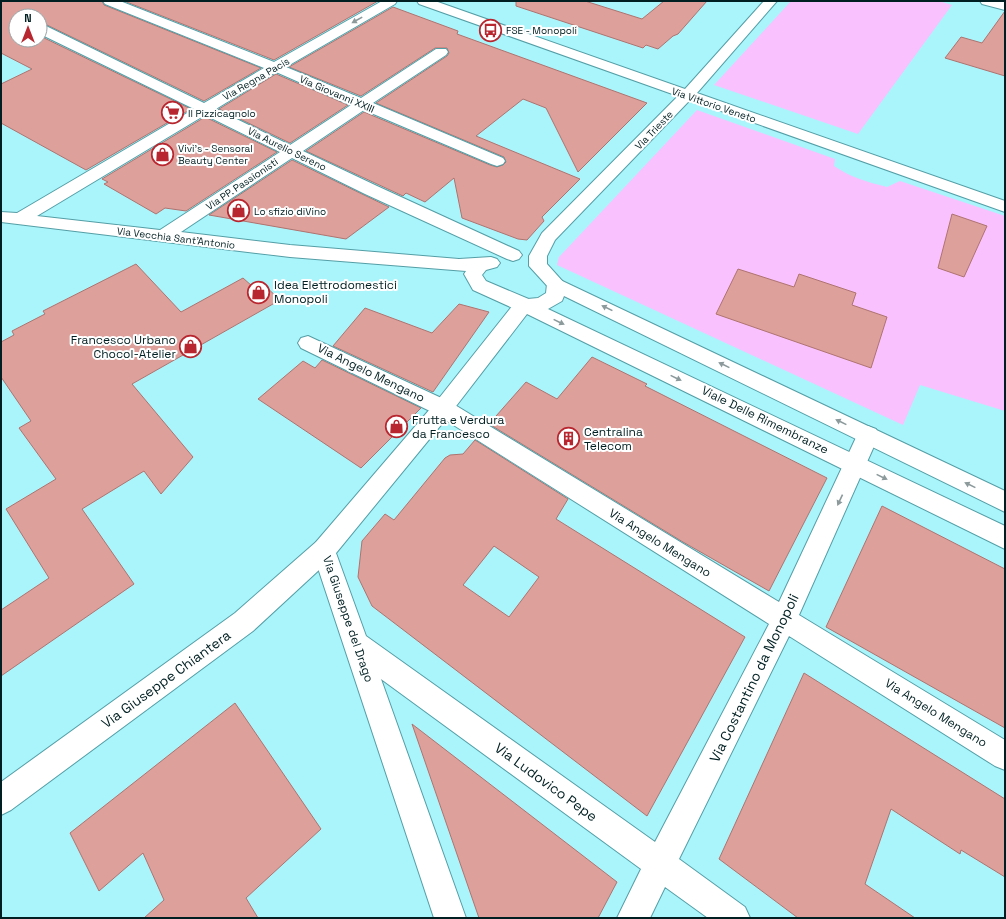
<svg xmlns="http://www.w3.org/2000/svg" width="1006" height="919" font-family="'Space Grotesk',sans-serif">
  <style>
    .green { fill: #f9c1fe }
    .building { fill: #dea09b; stroke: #ae736f; fill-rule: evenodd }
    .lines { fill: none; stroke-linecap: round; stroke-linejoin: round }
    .minor-casing { stroke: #549ea6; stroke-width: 2 }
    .tertiary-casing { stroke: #549ea6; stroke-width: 2 }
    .minor { fill: #fff; fill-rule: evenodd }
    .tertiary { fill: #fff; fill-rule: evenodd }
    .oneway { fill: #8c9a9c }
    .labels { text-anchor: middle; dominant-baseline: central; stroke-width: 4; stroke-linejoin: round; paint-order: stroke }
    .far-poi-label { font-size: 10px; fill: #001f22; stroke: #fff; text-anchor: start }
    .far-street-label { font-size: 10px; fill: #001f22; stroke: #fff }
    .poi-label { font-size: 12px; fill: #001f22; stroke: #fff; text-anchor: start }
    .street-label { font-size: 12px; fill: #001f22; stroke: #fff }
    .near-street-label { font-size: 14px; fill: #001f22; stroke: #fff }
  </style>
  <rect width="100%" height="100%" fill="#aaf5fc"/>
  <path class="green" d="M791 1H939L952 5 858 134 714 85Z
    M697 110 835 159 834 166C850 177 867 182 887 187L900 181 1005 216V411L920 385 903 425 557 265 559 257Z"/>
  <path class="building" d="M1 1H102L104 5 261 68 204 101 47 25 40 24V16H16V40H40V36L191 109 86 170 1 123V84L32 69 1 53Z
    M124 1H378L274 60Z
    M516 1H585L642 19 664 1H707L678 34 673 36 658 49 646 45 643 48 516 6Z
    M393 7 458 31 457 34 647 103 578 172 546 108 523 99 476 136 580 179 542 217 544 221 527 240 518 239 462 218 454 178 425 202 406 193 403 196 306 151 364 112 490 165 497 167 503 165 506 162 504 157 376 103 447 56 449 53 447 48H435L361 96 289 67Z
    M1005 11V76L945 58 961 37 982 43Z
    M276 74 348 105 290 143 219 109Z
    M205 117 277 152 186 211 165 208 156 214 104 184 108 182 102 179Z
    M292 160 364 195 389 207 346 239 209 215Z
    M952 214 987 226 964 277 938 268Z
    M136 264 181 312 243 278 252 286 261 282 280 300 132 384 193 457 161 494 144 471 82 509 134 584 1 676V610L49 578 6 509 56 479 19 428 31 421 1 377V342L14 335 12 331 45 314 43 311Z
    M738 269 794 287 799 274 856 293 852 305 887 317 871 368 716 314Z
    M459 304 489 312 433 392 333 346 365 308 432 333Z
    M592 357 647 384 645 386 827 478 769 591 683 542 489 424 526 382 557 399Z
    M322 360 421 408 361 468 258 399 303 361 315 368Z
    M475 440 568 499 556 519 745 637 647 816 372 606 358 577 362 541 385 514 394 520 445 458 450 455 463 454ZM494 546 539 577 509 617 463 585Z
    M882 506 1005 569V728L826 627Z
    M804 673 1005 799V877L961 850 960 854 891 809 865 884 915 918H798L719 859Z
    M235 703 321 829 246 898 258 918H144L164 900 143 853 99 891 70 833Z
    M412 724 617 882 598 918H479Z"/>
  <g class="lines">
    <defs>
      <path id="minor" d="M103 1H120L274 62 382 1H397L395 4 286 67 361 98 436 49H446L448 52 446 55 373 103 503 158 505 161 503 164 497 166 491 164 364 110 303 151 377 186 519 251 522 255 519 259 513 261 507 259 365 194 292 158 181 232 290 245 459 259 491 257 497 259 500 263 497 267 486 270 482 275 486 281 531 300 533 305 531 310 524 312 517 310 473 290 464 274 466 271 290 257 1 222V212L17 213 194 109 40 34V25L46 26 204 103 264 68 105 4ZM276 72 351 105 290 145 216 109ZM205 115 280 152 160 230 37 216Z
        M417 1H435L685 89 764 1H777L697 93 1005 201V212L690 100 555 240 547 256V264L565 284 562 289 556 290 550 289 529 266V256L542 233 678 96 419 4Z
        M980 1 1005 2V10L982 4Z
        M308 336 450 402 779 602 860 429 868 426 876 429 879 435 799 615 1005 740V770L995 766 789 636 679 859 745 907 750 918H708L665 887 650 918H617L641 869 381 679 466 918H434L312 550 316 542 324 539 332 542 366 636 655 842 769 624 436 414 301 348 298 343 301 338Z"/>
      <path id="tertiary" d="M556 278 1005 491V512L564 296 562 301 548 309 1005 526V549L527 314 450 414 332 558 253 631 11 810 1 815V782L235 613 316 542 436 402 517 300 538 298 546 293 547 284 550 279Z"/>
    </defs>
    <use href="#minor" class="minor-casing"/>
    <use href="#tertiary" class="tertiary-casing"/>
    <use href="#minor" class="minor"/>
    <use href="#tertiary" class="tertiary"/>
  </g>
  <defs><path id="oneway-solid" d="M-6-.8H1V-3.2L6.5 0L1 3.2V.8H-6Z"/></defs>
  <g class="oneway">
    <use href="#oneway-solid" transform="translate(357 20) rotate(151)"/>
    <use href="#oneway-solid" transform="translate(607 308) rotate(-154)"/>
    <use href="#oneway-solid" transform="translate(559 322) rotate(26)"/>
    <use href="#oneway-solid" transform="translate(724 365) rotate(-154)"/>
    <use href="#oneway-solid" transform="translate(676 378) rotate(26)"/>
    <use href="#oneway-solid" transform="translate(841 422) rotate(-154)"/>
    <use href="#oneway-solid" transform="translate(882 477) rotate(26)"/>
    <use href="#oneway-solid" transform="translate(970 485) rotate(-154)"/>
    <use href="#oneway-solid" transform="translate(840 500) rotate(115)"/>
  </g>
  <defs>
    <symbol id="bus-ring" viewBox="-11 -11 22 22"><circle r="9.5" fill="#fff" stroke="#b8272f" stroke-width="1.5"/><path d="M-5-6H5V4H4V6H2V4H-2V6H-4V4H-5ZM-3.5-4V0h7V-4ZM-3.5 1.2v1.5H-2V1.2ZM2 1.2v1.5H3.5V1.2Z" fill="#b8272f"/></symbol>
    <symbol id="supermarket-ring" viewBox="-11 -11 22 22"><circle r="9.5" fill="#fff" stroke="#b8272f" stroke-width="1.5"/><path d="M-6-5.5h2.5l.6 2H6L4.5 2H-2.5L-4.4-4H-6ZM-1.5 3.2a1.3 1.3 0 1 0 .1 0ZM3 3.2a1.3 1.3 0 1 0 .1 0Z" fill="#b8272f"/></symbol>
    <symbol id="shop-ring" viewBox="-11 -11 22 22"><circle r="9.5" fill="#fff" stroke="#b8272f" stroke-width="1.5"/><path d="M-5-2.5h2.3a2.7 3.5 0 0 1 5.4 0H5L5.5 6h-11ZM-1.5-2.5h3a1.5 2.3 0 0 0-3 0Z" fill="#b8272f"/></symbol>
    <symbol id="building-ring" viewBox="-11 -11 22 22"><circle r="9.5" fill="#fff" stroke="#b8272f" stroke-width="1.5"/><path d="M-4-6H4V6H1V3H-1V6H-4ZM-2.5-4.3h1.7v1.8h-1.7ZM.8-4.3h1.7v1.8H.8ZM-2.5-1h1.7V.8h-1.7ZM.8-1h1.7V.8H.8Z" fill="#b8272f"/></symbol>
  </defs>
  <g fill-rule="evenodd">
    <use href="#bus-ring" x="478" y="18" width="25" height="25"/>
    <use href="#supermarket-ring" x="160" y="100" width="25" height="25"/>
    <use href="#shop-ring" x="150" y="142" width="25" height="25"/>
    <use href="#shop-ring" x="226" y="198" width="25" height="25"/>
    <use href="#shop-ring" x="246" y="280" width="25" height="25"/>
    <use href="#shop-ring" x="178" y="334" width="25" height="25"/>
    <use href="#shop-ring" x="384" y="414" width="25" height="25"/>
    <use href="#building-ring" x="556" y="426" width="25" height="25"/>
  </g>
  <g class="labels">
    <g class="far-poi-label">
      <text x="506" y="30">FSE - Monopoli</text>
      <text x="188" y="113">Il Pizzicagnolo</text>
      <text x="178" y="148">Vivi's - Sensoral<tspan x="178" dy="12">Beauty Center</tspan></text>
      <text x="254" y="211">Lo sfizio diVino</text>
    </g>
    <g class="far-street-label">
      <text transform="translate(256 79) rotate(-30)">Via Regna Pacis</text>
      <text transform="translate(337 94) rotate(23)">Via Giovanni XXIII</text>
      <text transform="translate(714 105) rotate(19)">Via Vittorio Veneto</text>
      <text transform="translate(654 130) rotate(-46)">Via Trieste</text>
      <text transform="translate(287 149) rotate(26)">Via Aurelio Sereno</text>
      <text transform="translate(242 184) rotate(-34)">Via PP. Passionisti</text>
      <text transform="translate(176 238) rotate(7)">Via Vecchia Sant'Antonio</text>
    </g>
    <g class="poi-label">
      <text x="274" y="285">Idea Elettrodomestici<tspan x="274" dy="14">Monopoli</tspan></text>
      <text x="176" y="340" text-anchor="end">Francesco Urbano<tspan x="176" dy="14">Chocol-Atelier</tspan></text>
      <text x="412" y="420">Frutta e Verdura<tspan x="412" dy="14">da Francesco</tspan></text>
      <text x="584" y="432">Centralina<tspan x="584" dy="14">Telecom</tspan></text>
    </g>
    <g class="street-label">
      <text transform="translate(371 373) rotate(26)">Via Angelo Mengano</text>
      <text transform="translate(765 420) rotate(26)">Viale Delle Rimembranze</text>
      <text transform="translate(660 543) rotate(32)">Via Angelo Mengano</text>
      <text transform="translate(348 619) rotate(71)">Via Giuseppe del Drago</text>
      <text transform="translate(936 713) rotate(32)">Via Angelo Mengano</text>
    </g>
    <g class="near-street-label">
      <text transform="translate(754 678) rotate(-64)">Via Costantino da Monopoli</text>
      <text transform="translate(166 679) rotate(-36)">Via Giuseppe Chiantera</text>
      <text transform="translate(546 782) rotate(36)">Via Ludovico Pepe</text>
    </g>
  </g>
  <rect width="1006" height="919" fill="none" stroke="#001f22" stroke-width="4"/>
  <g transform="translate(28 28)"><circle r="19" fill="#ffffff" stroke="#99a5a7"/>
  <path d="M0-3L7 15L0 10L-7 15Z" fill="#b8272f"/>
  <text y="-6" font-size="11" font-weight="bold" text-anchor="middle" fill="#001f22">N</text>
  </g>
</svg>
